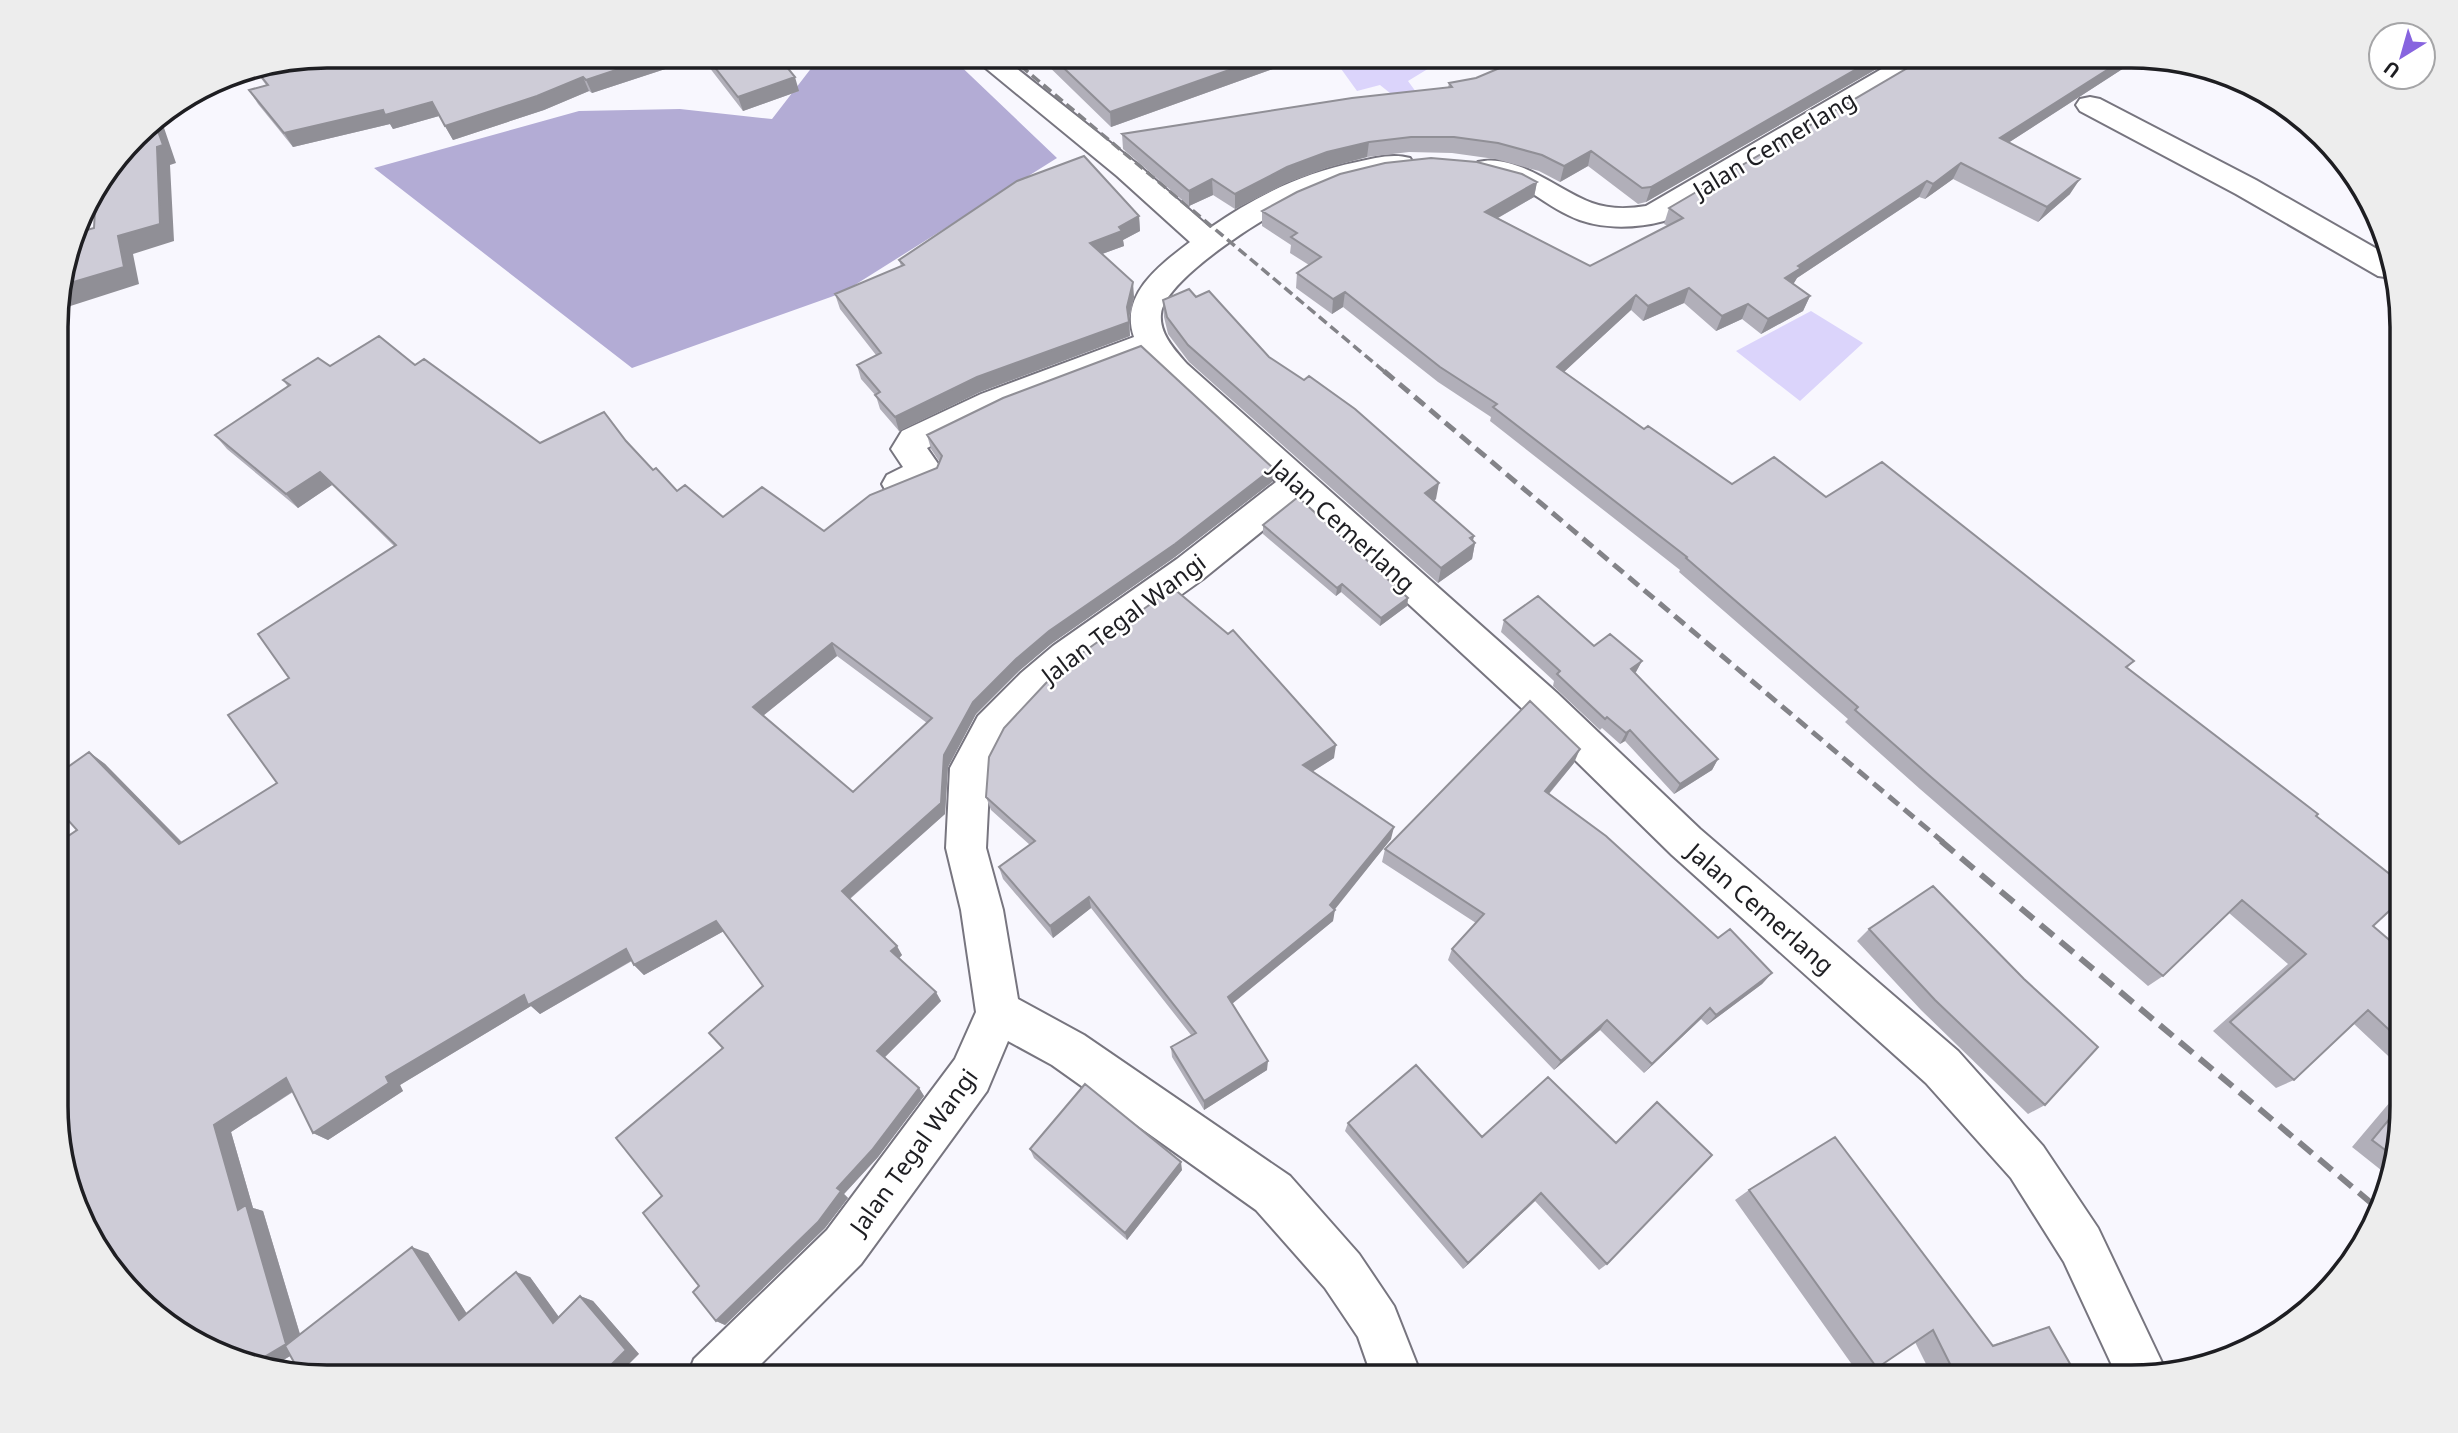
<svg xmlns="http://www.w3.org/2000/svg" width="2458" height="1433" font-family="'Noto Sans',sans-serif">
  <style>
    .green { fill: #dbd4fb }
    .forest { fill: #b3acd5 }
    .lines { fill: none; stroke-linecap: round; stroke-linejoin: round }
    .street-casing { stroke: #77757f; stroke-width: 4 }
    .street { fill: #fff; fill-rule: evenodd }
    .rail-far2 { stroke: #838388; stroke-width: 3.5; stroke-dasharray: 10 5; stroke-linecap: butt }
    .rail-far1 { stroke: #838388; stroke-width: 5; stroke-dasharray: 13 7; stroke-linecap: butt }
    .rail { stroke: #838388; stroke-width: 6; stroke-dasharray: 17 9; stroke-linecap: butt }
    .wall { fill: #b1afb9; fill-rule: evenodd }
    .shaded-wall { fill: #908f96 }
    .building { fill: #ceccd7; stroke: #908f96; stroke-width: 2; fill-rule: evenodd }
    .labels { text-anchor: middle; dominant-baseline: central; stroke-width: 5; stroke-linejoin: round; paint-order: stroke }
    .street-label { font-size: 24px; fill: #1e1e22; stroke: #fff }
    .rim { fill: none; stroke: #1e1e22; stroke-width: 3.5 }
  </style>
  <rect width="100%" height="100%" fill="#f8f7fe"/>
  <path class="green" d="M1342 56H1449L1408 81 1416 92 1395 97 1380 85 1357 91 1334 59Z
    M1811 311 1863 343 1800 401 1736 351Z"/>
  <path class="forest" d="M836 56H950L1057 158 842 293 632 368 374 168 579 111 680 109 772 119 816 62Z"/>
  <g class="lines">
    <defs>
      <path id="street" d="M971 56H1001L1137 164 1210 228C1256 196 1302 173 1357 162 1374 158 1393 153 1410 158L1414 164 1410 170C1379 179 1348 181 1317 192 1283 204 1164 277 1161 314 1159 334 1175 350 1187 364L1557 693 1700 829 1958 1051 2043 1146 2098 1228 2166 1371 2148 1376H2117L2064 1262 2011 1178 1926 1083 1672 855 1529 715 1298 502 1203 579 1079 668 1047 695 1006 740 990 769 986 848 1003 910 1018 999 1084 1035 1290 1176 1359 1254 1394 1306 1422 1377H1372L1358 1337 1325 1288 1256 1210 1052 1065 1008 1041 987 1091 861 1264 748 1377H687L694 1359 827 1230 955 1059 976 1012 961 910 946 848 950 768 978 716 1021 673 1053 646 1177 559 1276 482 1165 380 1145 357 1005 410 927 448 943 471 938 480 899 497 887 493 882 484 887 475 903 467 891 449 902 431 981 394 1134 337C1119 295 1160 265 1190 242L1117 176Z
        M1904 56H1936L1932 62 1664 221C1634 229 1597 230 1568 215 1551 207 1537 195 1520 187 1507 181 1492 178 1478 174L1474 168 1478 162C1516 152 1559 191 1592 203 1608 209 1629 209 1646 206Z
        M2090 97 2100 99 2256 180 2384 253 2392 278 2378 276 2236 194 2080 111 2076 105 2080 99Z"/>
    </defs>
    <use href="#street" class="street-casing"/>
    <use href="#street" class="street"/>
    <path class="rail-far2" d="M1009 56 1386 373"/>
    <path class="rail-far1" d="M1384 371 1943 842"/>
    <path class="rail" d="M1941 841 2376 1207"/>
  </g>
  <path class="wall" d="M328 56H778L799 91 743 111 709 67 705 56 592 93 589 91 544 110 453 140 439 116 393 129 390 124 293 147 258 104 249 90 266 85 255 70Z
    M1038 56H1309L1111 127Z
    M1899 56 1646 202 1638 204 1588 166 1560 182 1539 171 1495 159 1452 153 1409 152 1367 157 1326 168 1286 183 1235 209 1213 195 1189 206 1123 149 1122 134 1448 88 1449 83Z
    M2131 56 2141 57 2008 143 2070 194 2038 222 1953 179 1925 199 1919 197 1797 278 1793 284 1810 296 1803 311 1761 334 1742 319 1716 331 1684 303 1643 321 1631 310 1564 372 1644 429 1732 484 1826 497 2134 661 2127 668 2316 816 2373 926 2401 950V1068L2354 1024 2294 1080 2276 1088 2213 1031 2288 964 2229 913 2163 976 2148 986 1920 789 1845 722 1848 719 1679 572 1680 570 1490 421 1491 417 1438 382 1343 307 1332 314 1296 288 1297 273 1309 265 1290 253 1291 245 1262 226V211L1537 182 1534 197 1498 218 1590 266 1668 226 1664 224 1669 208Z
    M1139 216 1140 231 1123 240 1124 246 1102 254 1134 297 1129 320 1130 336 980 392 899 431 880 409 876 396 861 379 857 365 876 355 840 309 835 294 901 266 899 260Z
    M1196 297 1436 499 1434 501 1474 536 1473 541 1475 543 1472 559 1438 583 1189 362 1168 334 1164 317 1163 300Z
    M415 365 540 443 626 441 653 470 677 491 723 517 824 531 937 468 939 461 931 449 927 435 1273 468 1272 482 1175 557 1051 644 1019 671 976 714 948 767 945 814 850 899 902 955 899 958 941 1001 885 1057 919 1088 924 1096 878 1157 844 1194 848 1198 825 1228 725 1325 716 1321 699 1286 662 1196 723 1048 763 986 724 931 644 975 634 965 632 961 540 1014 531 1006 400 1085 403 1091 328 1140 313 1133 293 1092 231 1132 253 1208 263 1211 300 1334 428 1253 467 1314 530 1277 559 1317 580 1296 593 1301 639 1354 290 1356 268 1369 257 1368 77 830 89 752 105 764 182 842 277 783 289 678 394 546 332 485 298 508 227 449 215 435 288 387 283 380 330 366ZM837 656 927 723 853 792 763 716Z
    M1263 525 1408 598 1407 606 1380 626 1341 592 1336 596 1263 534Z
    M1504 620 1594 646 1642 661 1635 673 1718 759 1712 770 1674 794 1625 741 1620 744 1602 728 1600 730 1553 686 1554 681 1501 632Z
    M1334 758 1312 772 1391 839 1334 909 1333 921 1232 1004 1267 1070 1204 1110 1172 1057 1171 1047 1191 1035 1091 908 1053 938 1003 879 999 867 1030 845 991 810 986 797Z
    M1574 763 1549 794 1718 938 1772 973 1762 984 1707 1025 1701 1019 1644 1073 1600 1030 1554 1070 1448 960 1452 949 1476 923 1382 862 1385 849Z
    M1869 929 2045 1105 2028 1114 1921 1010 1857 941Z
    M1548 1077 1607 1264 1599 1270 1535 1201 1463 1269 1345 1131 1348 1123 1482 1137Z
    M2401 1089V1123L2386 1174 2352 1147Z
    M1030 1149 1182 1170 1127 1240 1034 1158Z
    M1749 1190 1992 1345 2049 1327 2077 1376H1932L1915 1342 1877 1368 1858 1373 1735 1200Z"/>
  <path class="shaded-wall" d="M658 56H705L592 93 586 80Z
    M1269 56H1309L1111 127 1110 112Z
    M1879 56H1899L1646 202 1651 187Z
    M2129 56 2141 57 1991 154 2000 138Z
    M583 77 589 91 544 110 453 140 445 126Z
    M795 77 799 91 743 111 738 97Z
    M432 102 439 116 393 129 390 124 293 147 284 133 383 110Z
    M160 116 176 163 170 165 174 241 133 254 139 284 58 310V293L60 286 118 236 154 120Z
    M1369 142 1367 157 1326 168 1286 183 1235 209V194L1287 167 1327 152Z
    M1591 151 1588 166 1560 182 1564 166Z
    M1961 163 1953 179 1925 199 1933 184Z
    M1212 179 1213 195 1189 206V191Z
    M2080 179 2070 194 2038 222 2047 207Z
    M1927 181 1919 197 1797 278 1794 283 1779 293 1785 278 1798 266Z
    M1537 182 1534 197 1482 227 1485 212Z
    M1139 216 1140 231 1123 240 1124 246 1091 258 1090 243Z
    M1133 282 1134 297 1128 322 1127 307Z
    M1689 288 1684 303 1643 321 1648 306Z
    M1345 292 1343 307 1332 314 1333 299Z
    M1636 295 1631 310 1553 382 1557 367Z
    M1810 296 1803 311 1761 334 1768 319Z
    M1748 304 1742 319 1716 331 1722 316Z
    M1129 322 1130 336 980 392 899 431 895 417 977 377Z
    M1273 468 1272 482 1175 557 1051 644 1019 671 976 714 948 767 945 814 847 901 842 891 944 755 973 702 1016 659 1049 631Z
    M320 472 332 485 298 508 286 494Z
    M1439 483 1436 499 1422 509 1425 493Z
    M1474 536 1471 546 1475 543 1472 559 1438 583 1441 568Z
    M1342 584 1341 592 1336 596 1337 588Z
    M1408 598 1407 606 1380 626 1381 618Z
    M832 643 837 656 759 719 753 707Z
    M1642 661 1636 672 1626 680 1631 669Z
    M1630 730 1625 741 1620 744 1626 733Z
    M1336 745 1334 758 1302 778 1303 765Z
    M1580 749 1574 763 1540 804 1545 791Z
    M89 752 105 764 194 855 179 844Z
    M1718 759 1712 770 1674 794 1680 784Z
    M1394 827 1391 839 1332 913 1335 910 1333 921 1228 1007V997L1330 905Z
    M1089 897 1091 908 1053 938 1050 926Z
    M716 921 724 931 644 975 634 965Z
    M897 946 902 955 897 960 891 951Z
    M626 949 636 958 540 1014 531 1006 400 1085 403 1091 328 1140 313 1133 386 1077 524 995Z
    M1772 973 1762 984 1707 1025 1716 1015Z
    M936 992 941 1001 883 1059 877 1051Z
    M1710 1008 1701 1019 1644 1073 1652 1064Z
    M1607 1020 1600 1030 1554 1070 1561 1061Z
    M1268 1061 1267 1070 1204 1110V1101Z
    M286 1078 301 1086 231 1132 253 1208 263 1211 304 1348 268 1369 257 1368 251 1365 238 1210 214 1125Z
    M919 1088 924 1096 878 1157 844 1194 848 1198 825 1228 725 1325 716 1321 837 1188Z
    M1181 1162 1182 1170 1127 1240 1125 1233Z
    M1541 1193 1535 1201 1463 1269 1468 1263Z
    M412 1247 428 1253 474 1325 459 1320Z
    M516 1272 530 1277 566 1327 553 1323Z
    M580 1296 593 1301 639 1354 616 1377H599Z"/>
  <path class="building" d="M328 56H658L586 80 583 77 537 96 445 126 432 102 385 115 383 110 284 133 249 90 268 85 256 70Z
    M706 56H778L795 77 738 97Z
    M1051 56H1269L1110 112Z
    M1528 56H1879L1651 187 1642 188 1591 151 1564 166 1542 155 1498 143 1454 137H1411L1369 142 1327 152 1287 167 1235 194 1212 179 1189 191 1122 134 1352 98 1452 87 1449 83 1476 78Z
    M1928 56H2129L2000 138 2080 179 2047 207 1961 163 1933 184 1927 181 1798 266 1801 268 1785 278 1810 296 1768 319 1748 304 1722 316 1689 288 1648 306 1636 295 1557 367 1644 429 1648 426 1732 484 1774 457 1826 497 1882 462 2134 661 2126 667 2318 814 2316 816 2401 883V900L2373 926 2401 950V1041L2368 1010 2294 1080 2230 1022 2306 954 2242 900 2163 976 1931 777 1855 710 1858 707 1686 558 1687 557 1493 407 1497 404 1440 367 1345 292 1333 299 1297 273 1321 257 1291 237 1297 233 1262 211 1297 192 1340 174 1385 163 1431 158 1477 162 1522 174 1537 182 1485 212 1590 266 1683 218 1669 208Z
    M154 120 163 145 157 147 160 224 118 236 124 267 60 286 76 233 94 228 96 191 148 124Z
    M1084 156 1139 216 1119 227 1122 231 1090 243 1133 282 1127 307 1129 322 977 377 895 417 875 395 880 392 857 365 881 353 835 294 904 265 899 260 1017 181Z
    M1189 289 1196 297 1209 291 1269 357 1304 380 1309 376 1355 409 1439 483 1425 493 1474 536 1470 538 1475 543 1441 568 1188 345 1167 317 1163 300Z
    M379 336 415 365 424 359 540 443 604 412 626 441 653 470 656 468 677 491 685 485 723 517 762 487 824 531 870 495 937 468 942 456 927 435 1003 398 1141 346 1273 468 1175 544 1049 631 1016 659 973 702 944 755 941 803 842 891 897 946 891 951 936 992 877 1051 919 1088 872 1150 837 1188 841 1191 818 1222 716 1321 693 1292 699 1286 643 1213 662 1196 616 1138 723 1048 709 1033 763 986 716 921 634 965 626 949 528 1005 524 995 386 1077 389 1083 313 1133 286 1078 214 1125 238 1210 246 1205 286 1344 251 1365 191 1340 102 1256 58 1140V843L77 830 58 809V774L89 752 179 844 277 783 228 715 289 678 258 634 396 545 320 472 286 494 215 435 290 385 283 380 318 358 330 366ZM832 643 932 718 853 792 753 707Z
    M1298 497 1408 598 1381 618 1342 584 1337 588 1263 525Z
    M1173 588 1228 634 1233 630 1336 745 1303 765 1394 827 1330 905 1335 910 1228 997 1268 1061 1204 1101 1171 1047 1196 1033 1089 897 1050 926 999 867 1035 841 986 797 989 757 1004 728 1046 683 1078 656Z
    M1538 596 1594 646 1610 634 1642 661 1631 669 1718 759 1680 784 1630 730 1626 733 1607 717 1605 719 1557 674 1560 671 1504 620Z
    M1530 701 1580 749 1545 791 1606 836 1718 938 1730 929 1772 973 1716 1015 1710 1008 1652 1064 1607 1020 1561 1061 1452 949 1484 914 1385 849Z
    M1933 886 2024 979 2098 1047 2045 1105 1935 1000 1869 929Z
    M1416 1065 1482 1137 1548 1077 1616 1143 1657 1102 1712 1155 1607 1264 1541 1193 1468 1263 1348 1123Z
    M1085 1084 1181 1162 1125 1233 1030 1149Z
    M2401 1105V1123L2392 1155 2372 1140Z
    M1835 1137 1993 1346 2049 1327 2077 1376H1956L1933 1330 1877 1368 1749 1190Z
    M412 1247 459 1320 516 1272 553 1323 580 1296 626 1350 599 1377H327L300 1373 285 1346Z"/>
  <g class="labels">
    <g class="street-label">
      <text transform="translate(1774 144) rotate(-31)">Jalan Cemerlang</text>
      <text transform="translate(1343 525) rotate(42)">Jalan Cemerlang</text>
      <text transform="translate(1123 618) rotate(-37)">Jalan Tegal Wangi</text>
      <text transform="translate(1761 908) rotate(41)">Jalan Cemerlang</text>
      <text transform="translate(913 1151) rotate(-54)">Jalan Tegal Wangi</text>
    </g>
  </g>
  <path d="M0 0H2458V1433H0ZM327 68H2131A259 259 0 0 1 2390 327V1106A259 259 0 0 1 2131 1365H327A259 259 0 0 1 68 1106V327A259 259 0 0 1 327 68Z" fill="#ededed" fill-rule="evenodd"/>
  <path class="rim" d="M327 68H2131A259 259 0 0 1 2390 327V1106A259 259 0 0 1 2131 1365H327A259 259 0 0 1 68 1106V327A259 259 0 0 1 327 68Z"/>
  <g transform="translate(2402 56) rotate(217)"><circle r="33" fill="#ffffff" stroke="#a5a5a7" stroke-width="2"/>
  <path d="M0-5L12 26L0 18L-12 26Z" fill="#8764df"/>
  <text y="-10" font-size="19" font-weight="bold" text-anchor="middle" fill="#1e1e22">U</text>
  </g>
</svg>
